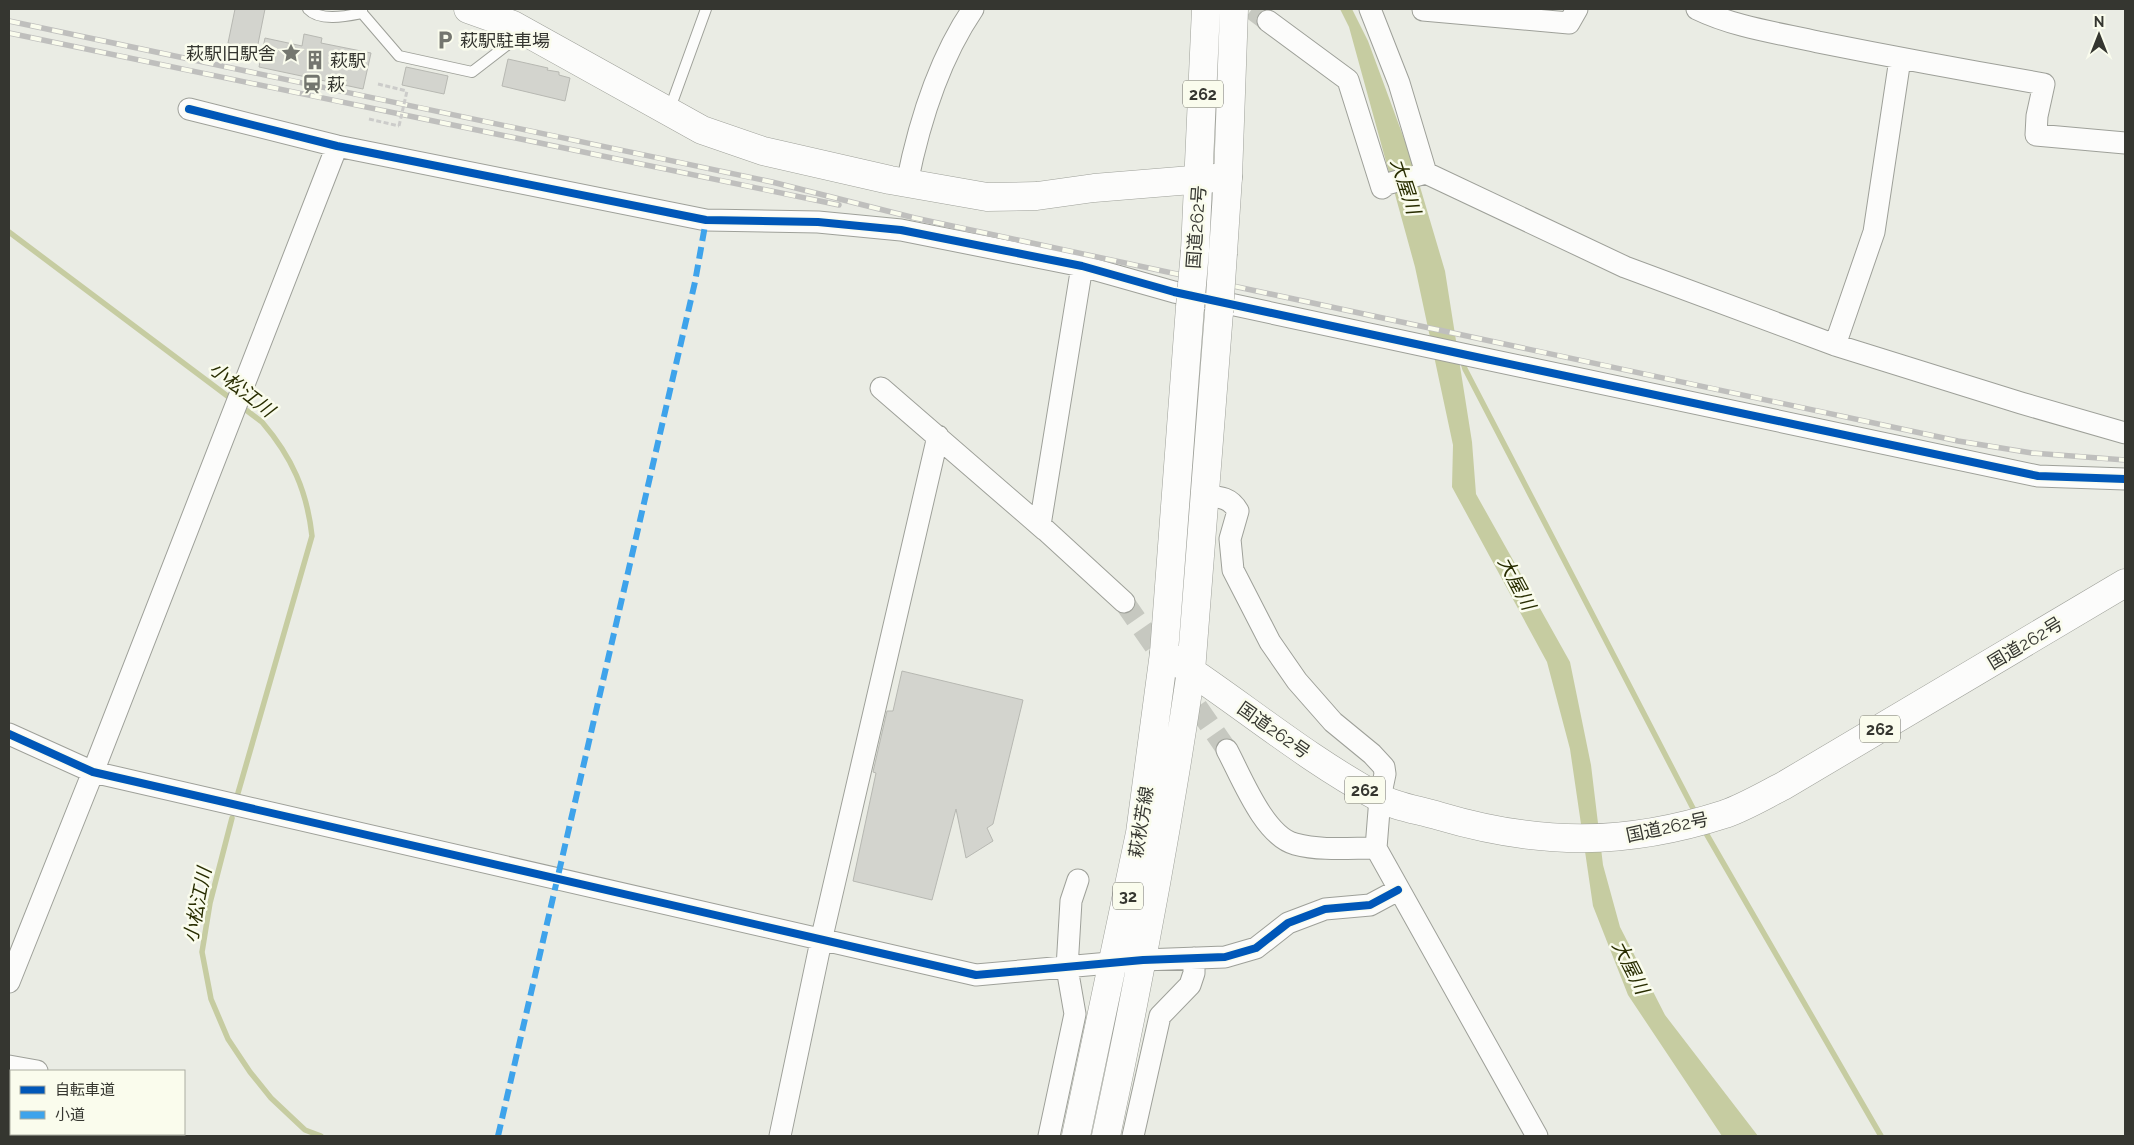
<svg xmlns="http://www.w3.org/2000/svg" width="2134" height="1145" font-family="Raleway,'Noto Sans JP',sans-serif">
  <style>
    .water { fill: #c6cca1 }
    .lines { fill: none; stroke-linecap: round; stroke-linejoin: round }
    .stream { stroke: #c6cca1; stroke-width: 5.5 }
    .building { fill: #d3d4ce; stroke: #b7b8b2 }
    .street-tunnel { stroke: #c6c8c0; stroke-width: 21; stroke-dasharray: 21 11; stroke-linecap: butt }
    .lane-casing { stroke: #9ea099; stroke-width: 12 }
    .street-casing { stroke: #9ea099; stroke-width: 23 }
    .secondary-casing { stroke: #9ea099; stroke-width: 29 }
    .primary-casing { stroke: #9ea099; stroke-width: 29 }
    .highway-casing { stroke: #9ea099; stroke-width: 29 }
    .path { stroke: #ccccca; stroke-width: 3; stroke-dasharray: 5 2.5; stroke-linecap: butt }
    .lane { stroke: #fcfcfb; stroke-width: 10 }
    .street { stroke: #fcfcfb; stroke-width: 21 }
    .secondary { stroke: #fcfcfb; stroke-width: 28 }
    .primary { stroke: #fcfcfb; stroke-width: 28 }
    .highway { stroke: #fcfcfb; stroke-width: 28 }
    .rail-casing { stroke: #bfbfbd; stroke-width: 5.5 }
    .rail { stroke: #fafced; stroke-width: 4; stroke-dasharray: 11; stroke-linecap: butt }
    .highway-bridge-casing { stroke: #9ea099; stroke-width: 29; stroke-linecap: butt }
    .path-bridge { stroke: #ccccca; stroke-width: 3; stroke-dasharray: 5 2.5; stroke-linecap: butt }
    .highway-bridge { stroke: #fcfcfb; stroke-width: 28 }
    .quiet { stroke: #3ea3eb; stroke-width: 6; stroke-dasharray: 12 6; stroke-linecap: butt }
    .cycleway-casing { stroke: #fafced; stroke-width: 11 }
    .cycleway { stroke: #0057b8; stroke-width: 8 }
    .labels { text-anchor: middle; dominant-baseline: central; stroke-width: 5; stroke-linejoin: round; paint-order: stroke }
    .shield { fill: #fafced; stroke: #707169; stroke-width: 1 }
    .shield-label { font-size: 16px; font-weight: bold; fill: #353630 }
    .poi-label { font-size: 18px; fill: #353630; stroke: #fafced; text-anchor: start }
    .street-label { font-size: 18px; fill: #353630; stroke: #fafced }
    .water-label { font-size: 19px; font-style: italic; fill: #282d00; stroke: #fafced }
  </style>
  <rect width="100%" height="100%" fill="#eaece4"/>
  <path class="water" d="M1340 9H1352L1368 41 1413 163 1445 271 1472 442 1476 494 1570 662 1591 765 1603 865 1620 927 1665 1015 1758 1136H1722L1628 995 1593 906 1570 749 1547 662 1452 487 1453 445 1415 267 1349 27Z"/>
  <g class="lines">
    <path class="stream" d="M9 232 262 422C292 457 307 491 312 536L238 793
      M1462 359 1465 369 1697 816
      M232 818 210 903 202 952 211 999 228 1039 250 1072 271 1098 305 1130 321 1136
      M1703 828 1881 1136"/>
  </g>
  <path class="building" d="M235 9H265L257 49 228 43Z
    M304 34 322 38 321 43 371 53 363 89 259 67 265 38 302 46Z
    M508 59 548 68 547 70 559 72V75L570 78 565 101 502 86Z
    M406 67 448 76 444 94 402 85Z
    M902 671 1023 700 993 824 987 828 993 841 966 858 956 809 932 900 853 881 876 773 873 772 887 711H893Z"/>
  <g class="lines">
    <path class="street-tunnel" d="M1252 9 1268 21
      M1124 602 1227 750"/>
    <defs>
      <path id="lane" d="M308 9C320 22 347 16 362 13
        M362 9V13L399 56 472 72 524 32
        M669 111 706 9"/>
      <path id="street" d="M1370 9 1399 83 1426 173
        M1697 9C1734 27 1778 33 1818 42 1893 57 1969 71 2044 84L2037 116 2036 135 2125 143
        M1423 10 1569 23 1577 9
        M1268 21 1348 80 1382 188 1387 184 1426 173 1625 267 1835 345 2021 403 2125 433
        M189 109 337 146 706 220 818 222 901 230 1082 266 1174 292 1467 355 2038 476 2125 479
        M907 183C919 123 939 59 973 9
        M1082 266 1040 525 1124 602
        M1835 345 1874 232 1900 59
        M881 388 1045 530
        M1205 496C1220 497 1230 497 1238 511L1230 539 1233 570 1270 642 1297 681 1333 722 1372 754 1384 767 1385 774 1380 798 1376 848 1537 1136
        M9 734 93 772 976 975 1143 960 1225 957 1256 948 1288 923 1325 909 1370 905 1398 890
        M1227 750C1241 776 1264 836 1295 844 1321 851 1350 848 1376 848
        M9 982 93 772 337 146
        M9 1066 37 1071
        M170 1134 172 1136
        M780 1136 821 941 938 436
        M1049 1136 1075 1014 1067 968 1071 901 1078 880
        M1133 1136 1160 1016 1190 985 1194 973V958"/>
      <path id="secondary" d="M468 9 513 25 702 130 763 151 890 180 987 197 1037 196 1094 188 1228 177"/>
      <path id="primary" d="M1076 1136 1140 833 1164 653
        M1106 1136C1139 982 1168 827 1191 671"/>
      <path id="highway" d="M1195 251 1206 9
        M1223 253 1228 177 1234 9
        M1190 307 1164 653C1237 700 1302 756 1378 797 1395 807 1420 810 1439 816 1540 846 1626 846 1725 814 1745 807 1765 795 1783 786L2125 583
        M1191 671 1219 312"/>
    </defs>
    <use href="#lane" class="lane-casing"/>
    <use href="#street" class="street-casing"/>
    <use href="#secondary" class="secondary-casing"/>
    <use href="#primary" class="primary-casing"/>
    <use href="#highway" class="highway-casing"/>
    <path class="path" d="M378 84 407 91
      M369 119 399 126"/>
    <use href="#lane" class="lane"/>
    <use href="#street" class="street"/>
    <use href="#secondary" class="secondary"/>
    <use href="#primary" class="primary"/>
    <use href="#highway" class="highway"/>
    <defs>
      <path id="rail" d="M9 21 772 182 915 218 1958 441 2032 453 2125 460
        M9 33 839 205"/>
    </defs>
    <use href="#rail" class="rail-casing"/>
    <use href="#rail" class="rail"/>
    <defs>
      <path id="highway-bridge" d="M1190 307 1195 251
        M1219 312 1223 253"/>
    </defs>
    <use href="#highway-bridge" class="highway-bridge-casing"/>
    <path class="path-bridge" d="M399 126 407 91"/>
    <use href="#highway-bridge" class="highway-bridge"/>
    <path class="quiet" d="M498 1136 695 282 706 220"/>
    <defs>
      <path id="cycleway" d="M189 109 337 146 706 220 818 222 901 230 1082 266 1174 292 1467 355 2038 476 2125 479
        M9 734 93 772 976 975 1143 960 1225 957 1256 948 1288 923 1325 909 1370 905 1398 890"/>
    </defs>
    <use href="#cycleway" class="cycleway-casing"/>
    <use href="#cycleway" class="cycleway"/>
  </g>
  <defs>
    <symbol id="parking-bare" viewBox="-9 -9 18 18"><path d="M-3.5-5.5H1a3.5 3.5 0 0 1 0 7H-1V5.5H-3.5ZM-1-3.4V-.6H.8a1.4 1.4 0 0 0 0-2.8Z" fill="#74766f" stroke="#fafced" stroke-width="2.5" paint-order="stroke"/></symbol>
    <symbol id="sight-bare" viewBox="-9 -9 18 18"><path d="M0-6L1.8-2.2L6-1.7L2.9 1.2L3.7 5.4L0 3.3L-3.7 5.4L-2.9 1.2L-6-1.7L-1.8-2.2Z" fill="#74766f" stroke="#fafced" stroke-width="2.5" paint-order="stroke"/></symbol>
    <symbol id="building-bare" viewBox="-9 -9 18 18"><path d="M-4-6H4V6H1V3H-1V6H-4ZM-2.5-4.3h1.7v1.8h-1.7ZM.8-4.3h1.7v1.8H.8ZM-2.5-1h1.7V.8h-1.7ZM.8-1h1.7V.8H.8Z" fill="#74766f" stroke="#fafced" stroke-width="2.5" paint-order="stroke"/></symbol>
    <symbol id="station-bare" viewBox="-9 -9 18 18"><path d="M-3-6H3Q5-6 5-4V2Q5 4 3 4L4.5 6H3L1.5 4h-3L-3 6H-4.5L-3 4Q-5 4-5 2V-4Q-5-6-3-6ZM-3.5-4v3h7v-3ZM-3.5 1v1.5H-2V1ZM2 1v1.5H3.5V1Z" fill="#74766f" stroke="#fafced" stroke-width="2.5" paint-order="stroke"/></symbol>
  </defs>
  <g fill-rule="evenodd">
    <use href="#parking-bare" x="431" y="26" width="28" height="28"/>
    <use href="#sight-bare" x="277" y="39" width="28" height="28"/>
    <use href="#building-bare" x="301" y="46" width="28" height="28"/>
    <use href="#station-bare" x="298" y="70" width="28" height="28"/>
  </g>
  <g class="labels">
    <g class="shield">
      <rect x="1183" y="80.5" width="40" height="27" rx="4"/>
      <rect x="1860" y="715.5" width="40" height="27" rx="4"/>
      <rect x="1345" y="776.5" width="40" height="27" rx="4"/>
      <rect x="1113" y="882.5" width="30" height="27" rx="4"/>
    </g>
    <g class="shield-label">
      <text x="1203" y="94">262</text>
      <text x="1880" y="729">262</text>
      <text x="1365" y="790">262</text>
      <text x="1128" y="896">32</text>
    </g>
    <g class="poi-label">
      <text x="460" y="40">萩駅駐車場</text>
      <text x="276" y="53" text-anchor="end">萩駅旧駅舎</text>
      <text x="330" y="60">萩駅</text>
      <text x="327" y="84">萩</text>
    </g>
    <g class="street-label">
      <text transform="translate(1196 227) rotate(-86)">国道262号</text>
      <text transform="translate(2025 643) rotate(-31)">国道262号</text>
      <text transform="translate(1274 730) rotate(35)">国道262号</text>
      <text transform="translate(1141 822) rotate(-81)">萩秋芳線</text>
      <text transform="translate(1667 827) rotate(-12)">国道262号</text>
    </g>
    <g class="water-label">
      <text transform="translate(1406 186) rotate(72)">大屋川</text>
      <text transform="translate(242 389) rotate(38)">小松江川</text>
      <text transform="translate(1517 583) rotate(62)">大屋川</text>
      <text transform="translate(197 905) rotate(-79)">小松江川</text>
      <text transform="translate(1631 967) rotate(63)">大屋川</text>
    </g>
  </g>
  <rect width="2134" height="1145" fill="none" stroke="#353630" stroke-width="20"/>
  <rect x="10" y="1070" width="175" height="65" fill="#fafced" stroke="#abada1"/>
  <rect x="20" y="1086" width="25" height="8" fill="#0057b8" stroke="#abada1"/>
  <text x="55" y="1095" font-size="15" fill="#353630">自転車道</text>
  <rect x="20" y="1111" width="25" height="8" fill="#3ea3eb" stroke="#abada1"/>
  <text x="55" y="1120" font-size="15" fill="#353630">小道</text>
  <g transform="translate(2099 35)" stroke="#fafced" stroke-width="4" paint-order="stroke">
  <path d="M0-4L9 19L0 12L-9 19Z" fill="#353630"/>
  <text y="-8" font-size="14" font-weight="bold" text-anchor="middle" fill="#353630">N</text>
  </g>
</svg>
